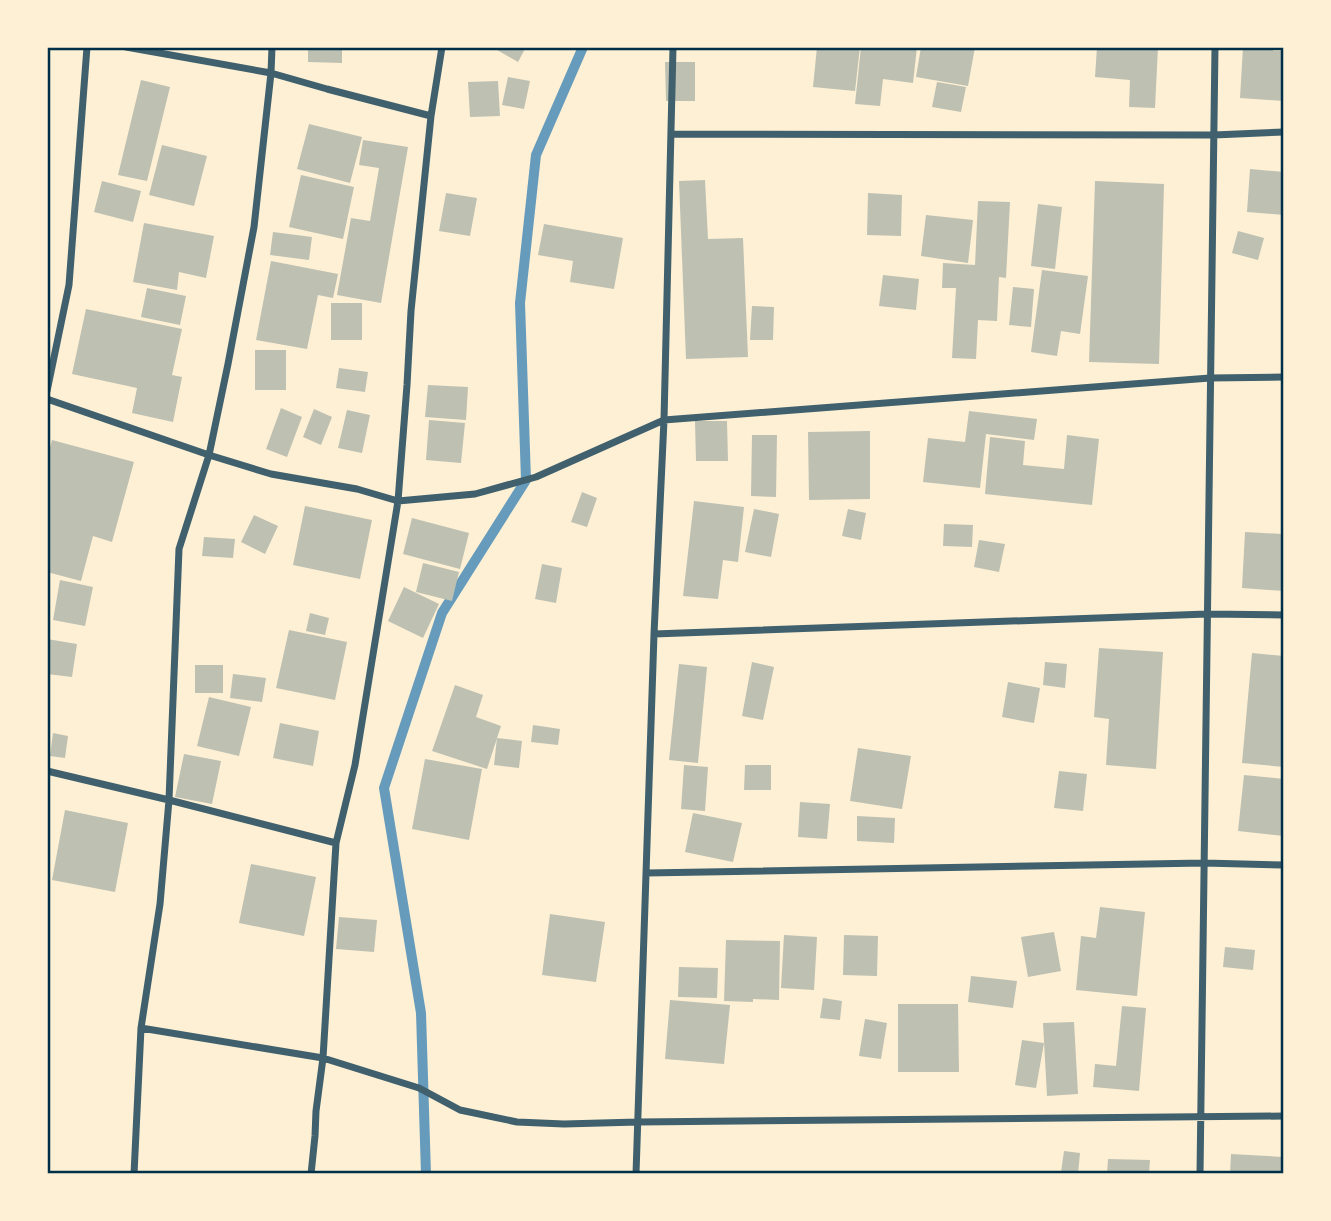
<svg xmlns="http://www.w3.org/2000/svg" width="1331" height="1221" font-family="Rubik,sans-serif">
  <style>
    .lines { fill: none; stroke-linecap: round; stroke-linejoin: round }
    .stream { stroke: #669bbc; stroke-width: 10 }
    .building { fill: #bec0b2 }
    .minor { stroke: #3f606c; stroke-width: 7 }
    .neatline { fill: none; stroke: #003049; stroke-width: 2.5 }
  </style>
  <rect width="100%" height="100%" fill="#fdf0d5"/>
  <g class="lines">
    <path class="stream" d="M426 1174 421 1013 384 788 442 613 526 480 520 303 536 155 583 47"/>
  </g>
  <path class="building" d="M308 47H342V63L308 62Z
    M492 47H526L518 62Z
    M817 47H860L855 91 813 87Z
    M861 47H917L913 83 883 79 880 106 855 104Z
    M921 47H975L968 86 916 77Z
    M1097 47H1158L1155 108 1129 107 1130 80 1095 77Z
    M1243 47H1273V51H1284V101L1240 98Z
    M665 62H695V101H666Z
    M508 77 530 81 524 109 502 105Z
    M141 80 170 87 147 181 118 175Z
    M498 81 500 116 470 117 468 82Z
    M937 82 966 87 961 112 932 107Z
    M309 124 362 137 350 183 297 169Z
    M363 140 408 147 381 303 337 295 351 218 370 221 379 168 359 165Z
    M162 145 207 156 194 206 149 195Z
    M1250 169 1284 172V215L1247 212Z
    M301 175 354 187 343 239 289 227Z
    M705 180 708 239 743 238 748 357 686 359 679 181Z
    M102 181 141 191 133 222 94 212Z
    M1095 181 1164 184 1159 364 1089 362Z
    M446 193 477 198 470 236 439 231Z
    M868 193 902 195 901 236 867 235Z
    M978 201 1010 202 1006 278 999 277 997 321 978 320 976 359 952 358 956 288H942L943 263 975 265Z
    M1038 204 1062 207 1055 269 1031 266Z
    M926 215 973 220 968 263 921 256Z
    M144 223 214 236 206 278 179 272 177 290 133 282Z
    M544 224 623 238 614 289 570 282 573 261 538 255Z
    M1238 231 1264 238 1258 260 1232 253Z
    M273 232 312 237 309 260 270 255Z
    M271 261 338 274 333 298 318 295 307 349 256 340Z
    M1042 270 1088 276 1080 334 1061 331 1057 356 1031 352Z
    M883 275 919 279 916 310 879 306Z
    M1013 287 1034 289 1031 327 1009 325Z
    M147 288 186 296 180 325 141 317Z
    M331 303H362V340H331Z
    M752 306 774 307 773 340H750Z
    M86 309 182 329 172 375 182 377 173 422 132 413 137 388 72 374Z
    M255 350H286V390H255Z
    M339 368 368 372 365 392 336 388Z
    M428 385 468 387 466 420 425 417Z
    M281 408 302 417 287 457 266 449Z
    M314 409 332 417 321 445 303 437Z
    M347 410 370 415 362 453 338 448Z
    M969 411 1037 419 1034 440 986 434 980 488 923 482 928 438 965 442Z
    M429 420 465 423 461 463 426 460Z
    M695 421H727L728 461H696Z
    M870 431V499L809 500 808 432Z
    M752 435H777L776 497 751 496Z
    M1067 435 1099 439 1092 505 985 494 990 437 1025 441 1023 465 1064 469Z
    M52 440 134 462 112 542 93 536 81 581 47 572V459Z
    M582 492 597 498 587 527 571 522Z
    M694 501 744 507 738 562 723 560 718 599 683 596Z
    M305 506 372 520 360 579 293 565Z
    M754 509 779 514 771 557 745 552Z
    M848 509 866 513 861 540 842 536Z
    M254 515 278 526 265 554 241 542Z
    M412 518 469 533 460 569 403 554Z
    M944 524 973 525 972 547 943 546Z
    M1245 532 1282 534 1281 550H1284V591L1242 588Z
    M204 537 235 539 233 558 202 556Z
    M979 540 1005 544 999 572 974 567Z
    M423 563 459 572 452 601 416 592Z
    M542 564 562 568 556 603 535 599Z
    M60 580 93 587 85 626 53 620Z
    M404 587 439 604 423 638 388 621Z
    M310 613 329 618 325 635 306 631Z
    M289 630 347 642 335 700 276 688Z
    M47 639 77 644 72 677 47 674Z
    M1099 648 1163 652 1156 769 1106 765 1109 719 1094 717Z
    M1252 653 1284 656V767L1242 763Z
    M752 662 774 667 763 720 742 716Z
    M1045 662 1067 664 1065 688 1043 685Z
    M679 664 707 667 698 763 669 760Z
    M195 665H223V693H195Z
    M233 674 266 678 262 702 230 698Z
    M1008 682 1040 688 1034 723 1002 717Z
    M455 685 483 695 476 717 501 726 487 769 432 751Z
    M209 697 251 707 239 756 197 746Z
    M280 723 319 731 313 766 273 758Z
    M533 725 560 729 558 745 531 742Z
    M53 733 68 736 65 758 50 756Z
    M497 738 522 741 519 768 494 765Z
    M858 748 911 756 902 809 850 801Z
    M184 754 221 761 212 804 175 797Z
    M425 759 482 769 469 840 412 829Z
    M684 765 708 767 705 811 681 809Z
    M745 765H771V790H744Z
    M1059 771 1087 774 1083 811 1054 808Z
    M1244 775 1284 779V836L1238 831Z
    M800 802 830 804 827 839 798 837Z
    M65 810 128 823 115 892 52 880Z
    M693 813 742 823 733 862 685 852Z
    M857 816 895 818 894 843 857 841Z
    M251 864 316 877 304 936 239 923Z
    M1100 907 1145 912 1137 996 1076 990 1081 936 1096 938Z
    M550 914 605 922 596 982 542 975Z
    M339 917 377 920 374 952 336 949Z
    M1054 932 1061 971 1028 977 1021 937Z
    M784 935 817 937 814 990 781 988Z
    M844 935 878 936 877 976 843 975Z
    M726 940 780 941 779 1000 753 999V1002L724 1001Z
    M1225 947 1255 950 1253 970 1223 967Z
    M679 967 718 968 717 998 678 997Z
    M971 976 1017 981 1013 1008 968 1002Z
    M823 998 842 1001 840 1020 820 1018Z
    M670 1000 730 1005 724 1064 665 1059Z
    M898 1004H958L959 1072H898Z
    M1122 1006 1146 1008 1139 1091 1093 1087 1095 1064 1116 1066Z
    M865 1019 887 1023 881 1059 859 1056Z
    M1074 1022 1078 1094 1047 1096 1043 1023Z
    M1022 1040 1044 1043 1036 1088 1015 1085Z
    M1064 1151 1080 1153 1078 1174 1061 1172Z
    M1231 1154 1284 1157V1174H1230Z
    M1108 1159 1150 1160 1149 1174H1107Z"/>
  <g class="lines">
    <path class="minor" d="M126 47 271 73 327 89 431 116
      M672 134 1214 135 1284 132
      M47 391 69 285 87 47
      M47 399 209 455 271 474 357 489 398 501 475 494 536 477 664 420 1210 378 1284 377
      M654 634 1207 614 1284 615
      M47 771 169 800 336 843
      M646 873 1204 863 1284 865
      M141 1028 323 1058 419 1088 460 1110 517 1122 564 1124 638 1122 1284 1116
      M134 1174 141 1028 160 904 169 800 179 549 209 455 228 364 254 227 271 73 272 47
      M311 1174 315 1136 316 1111 323 1058 336 843 355 765 398 501 407 385 411 311 431 116 442 47
      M636 1174 654 634 664 420 673 47
      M1200 1174 1215 47"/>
  </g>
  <rect width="1331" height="1221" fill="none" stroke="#fdf0d5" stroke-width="98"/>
  <rect x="49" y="49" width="1233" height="1123" class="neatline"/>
</svg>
